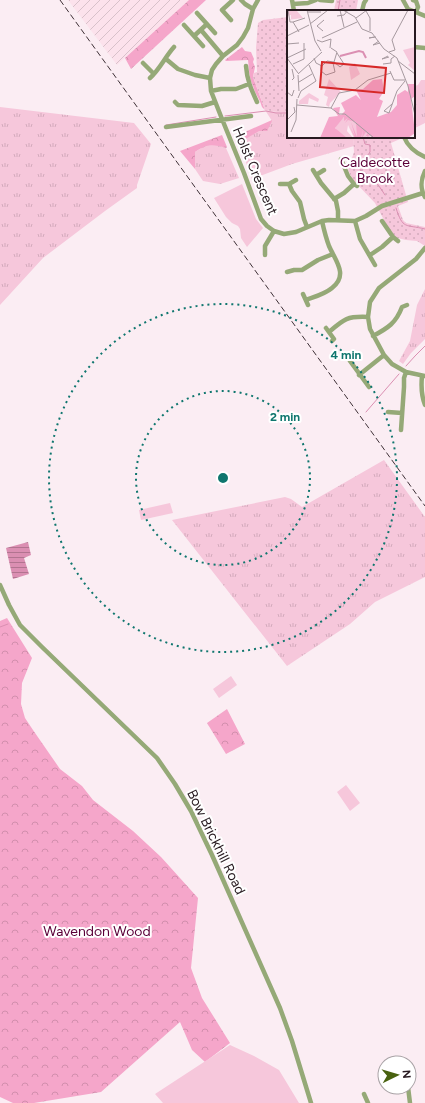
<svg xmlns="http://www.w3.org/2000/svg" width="425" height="1103" font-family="Figtree,sans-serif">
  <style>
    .industrial { fill: url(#industrial-furrows) }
    .grass { fill: url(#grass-tufts) }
    .forest { fill: url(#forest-crowns) }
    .park { fill: url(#park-dots) }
    .garden { fill: #f6c7db }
    .water { fill: url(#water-rules) }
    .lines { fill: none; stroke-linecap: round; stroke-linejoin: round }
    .stream { stroke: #db8fb2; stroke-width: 1 }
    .minor { stroke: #95a977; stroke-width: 4.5 }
    .rail { stroke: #3e3036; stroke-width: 1; stroke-dasharray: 6 3; stroke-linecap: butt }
    .ring { fill: none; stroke: #0f766e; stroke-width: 2; stroke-dasharray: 2 4 }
    .labels { text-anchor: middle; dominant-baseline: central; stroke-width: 4; stroke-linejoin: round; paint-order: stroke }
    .park-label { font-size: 14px; fill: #5b0038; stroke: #fff }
    .street-label { font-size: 14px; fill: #271a20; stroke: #fff }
    .inset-river { fill: none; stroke: #db8fb2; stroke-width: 2 }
    .inset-road { fill: none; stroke: #a6999f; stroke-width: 1 }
    .view { fill: #d62828; fill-opacity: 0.15; stroke: #d62828; stroke-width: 2 }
    .inset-edge { fill: none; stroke: #271a20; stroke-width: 2 }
    .centre { fill: #0f766e; stroke: #fff; stroke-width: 2 }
    .ring-label { font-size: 12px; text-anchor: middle; font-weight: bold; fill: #0f766e; stroke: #fff; stroke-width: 4; stroke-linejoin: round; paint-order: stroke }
  </style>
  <defs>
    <pattern id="industrial-furrows" width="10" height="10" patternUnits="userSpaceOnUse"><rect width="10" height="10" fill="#fce2ec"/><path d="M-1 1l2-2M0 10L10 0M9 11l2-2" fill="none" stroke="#d8c1ca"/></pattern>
    <pattern id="grass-tufts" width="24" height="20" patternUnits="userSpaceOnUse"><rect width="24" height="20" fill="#f6c7db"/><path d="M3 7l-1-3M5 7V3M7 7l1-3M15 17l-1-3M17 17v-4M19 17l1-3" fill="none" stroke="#d3aabc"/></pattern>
    <pattern id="forest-crowns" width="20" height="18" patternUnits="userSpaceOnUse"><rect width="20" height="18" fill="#f5a6ca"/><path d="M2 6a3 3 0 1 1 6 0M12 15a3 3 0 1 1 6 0" fill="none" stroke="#d28ead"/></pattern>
    <pattern id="park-dots" width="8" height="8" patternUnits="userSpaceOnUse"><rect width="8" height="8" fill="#f6c7db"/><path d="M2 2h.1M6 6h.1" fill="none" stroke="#d3aabc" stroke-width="1.8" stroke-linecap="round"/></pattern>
    <pattern id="water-rules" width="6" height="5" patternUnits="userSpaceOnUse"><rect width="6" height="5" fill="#db8fb2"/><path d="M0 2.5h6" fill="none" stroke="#b27490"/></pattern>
  </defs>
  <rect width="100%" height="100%" fill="#fbedf3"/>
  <path class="industrial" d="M68 0H189L117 65Z"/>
  <path class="grass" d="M421 80H425V123L415 128 414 123V86L418 85Z
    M0 107 134 123 151 144 137 185V188L105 211 43 258 0 305Z
    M265 110 283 113H288V137H353L354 146 292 164 252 179 239 143 272 121Z
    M214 144 226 148 239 178 220 184 203 181 195 169V152L203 147Z
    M425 289V339L411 353 403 364 399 361 410 341 417 305Z
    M384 460 425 517V577L375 602 350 624 287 666 172 520 285 497 291 499 302 507Z"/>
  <path class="forest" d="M189 0H206L131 69 125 58Z
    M242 47 245 51 251 52 254 59 253 62 255 67 253 77 265 110 262 107C260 99 255 94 253 86 249 78 249 69 248 60L226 61 225 60Z
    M272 120V121L267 131H259L239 143 236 136Z
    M222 135 227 147 226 148C212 144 208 144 195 152V169L180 151Z
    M7 618 32 658 22 683 21 704 25 718 33 730 60 769 82 786 93 800 133 831 161 857 198 898 191 968 202 998 230 1043 205 1062 192 1050 180 1022 101 1092 34 1103H13L0 1097V621Z
    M227 709 245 744 226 754 207 723Z"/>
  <path class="park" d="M336 0H358L356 11H334Z
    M288 17V113H283L265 110 253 77 254 73 257 72 256 48 258 23 263 20Z
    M353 137H386V138L388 137H399L400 139 391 143 408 202 398 206 403 220 406 223 425 227V246L417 241 406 240 393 237 375 203 353 180 348 170 354 152Z"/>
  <path class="garden" d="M242 184 256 219 263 228 247 247 241 238 240 229 238 226 232 223 226 217 214 198Z
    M170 503 173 513 141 520 139 510Z
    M231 676 237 685 219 698 213 689Z
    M346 785 360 803 350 811 337 792Z
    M230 1045 254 1056 279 1070 299 1103H163L155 1094Z"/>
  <path class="water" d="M28 542 31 555 24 558 29 574 13 579 6 548Z"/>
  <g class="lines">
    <path class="stream" d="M338 11 340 0
      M225 116 266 111 276 113H288
      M166 125 216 117
      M363 137 365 144 370 145V152C367 157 360 162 360 168 360 173 368 175 371 178 377 182 381 189 385 195
      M396 208C403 230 405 224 425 229
      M406 366 415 356 425 346
      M366 412 399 374
      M0 627 8 624"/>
    <path class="minor" d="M241 0 245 4 253 9
      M258 0 253 9 248 28 243 37 237 45 223 56 216 64 212 70 210 78 211 91 222 119 244 173 261 219 267 226 274 231 284 234 296 232 322 221 329 220 355 221 366 216 382 206 423 193
      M292 0 294 11
      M320 0 332 1
      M403 0 408 9 425 16
      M413 0 416 1 418 7 416 12
      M293 4 308 3 316 0
      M362 11 364 3 366 0
      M197 13 215 33
      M231 20 222 10 233 0
      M184 25 203 46
      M201 30 223 56
      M194 36 207 24
      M414 47 425 48
      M166 59 178 69 195 75 210 78
      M143 63 154 74
      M246 66C247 80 251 89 257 102
      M150 78C160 69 165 57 174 47
      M211 91 221 89H236L249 84
      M175 102 178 105 202 106 215 102
      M166 127 251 116
      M404 137C408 147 416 153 425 157
      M341 159 348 176 354 184
      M313 170 321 183 336 201 338 211V220
      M425 171C421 179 420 189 425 197
      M316 175 324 170
      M280 184H289L296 180
      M289 184 292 191 300 202 304 219 307 227
      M334 199 344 193 354 184 357 186
      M355 221 360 239 375 265
      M382 221 393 237 398 241
      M425 248 416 259 379 288 370 302 368 317 370 329 384 355 392 364 406 372 425 376
      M265 255V246L274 231
      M370 255 382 247 393 237
      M287 272 294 270H302L318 260 333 254
      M303 294 308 305
      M306 300C314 297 325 294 332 288 349 275 335 260 329 246 326 238 324 230 322 221
      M326 328 334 339 332 341
      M329 332C344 319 347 316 368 317
      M373 336C388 328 396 323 402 307L407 305
      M350 361 369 387
      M359 375 384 355
      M422 376C421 386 421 395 425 405
      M388 412 402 413
      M401 430 404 387V378L406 372
      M0 585 9 605 20 625 42 647 157 758 175 784 191 811 212 855 280 1008 292 1041 311 1103
      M408 1087 410 1103
      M364 1094 368 1103"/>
    <path class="rail" d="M60 0 425 506"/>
  </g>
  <g class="ring">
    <circle cx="223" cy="478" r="87"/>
    <circle cx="223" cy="478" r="174"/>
  </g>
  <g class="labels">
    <g class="park-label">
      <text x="375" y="162">Caldecotte<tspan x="375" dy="16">Brook</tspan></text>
      <text x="97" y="931">Wavendon Wood</text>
    </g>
    <g class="street-label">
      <text transform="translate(255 171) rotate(67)">Holst Crescent</text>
      <text transform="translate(216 842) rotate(64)">Bow Brickhill Road</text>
    </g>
  </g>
  <g transform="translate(287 10)">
    <rect width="128" height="128" fill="#fbedf3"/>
    <path d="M128 37V61L121 55 123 53 116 40ZM68 53 73 64 64 70 62 57ZM42 69 54 82 43 93 42 97 39 95 41 87 37 85ZM22 83 32 89 31 92 22 88 21 94H12V91ZM80 102 88 128H84L83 123 81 128 80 123 78 128H67L61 115 60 121 66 128H59L53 125 48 117 57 107Z" fill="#f6c7db"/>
    <path d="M95 69 97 81 92 89 96 91 90 107 104 102 110 95V85L118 80 121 82V74H128V86L124 89 128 123 121 128H85L83 125 82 128 81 125V128L80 126 78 128 80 123 79 122 75 128 76 120 74 128H68L63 117 68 126 64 112 70 127 69 112 61 110 58 113 61 108 57 111V107L48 118 60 128H33L42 107 51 106 46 98 53 97 52 104 54 105 58 101 54 93 69 85 74 90 69 80 76 79 86 70Z" fill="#f5a6ca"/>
    <path d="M0 1H10L16 8 0 10 4 9V5L0 6Z" fill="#f6c7db"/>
    <path class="inset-river" d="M53 46 72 41 76 42 79 48"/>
    <path class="inset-road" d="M1 0 3 12H6M20 0 28 31 34 41M53 0 57 17M56 0 68 7 75 19 85 23 97 39 110 48 121 76 128 105M79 1 83 8V21M21 2H34M50 6 57 5 61 0M69 8 80 0M23 14 41 0M36 21 30 16 37 10M12 22 6 12 18 8M0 26 22 15M87 27 82 28 89 27M35 28 70 12M30 30 35 32 44 29 43 38M92 31 86 35 93 33M0 34 12 33M102 42 108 40 105 30 121 0M101 46 95 49 102 47M0 48 19 39M0 48 11 63M27 48 29 53 35 56 40 51M40 51 47 52 50 42 44 38M111 51 128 64M47 52 53 57 57 54 50 43M6 54 17 49V33M96 54 104 53V49L108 46M34 55V61L39 65 48 62 46 53M5 59 7 68 5 70M103 61 107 70H118M11 64 35 42M11 65 12 81M12 72 25 64M0 82 5 86 7 80M11 88 14 81 29 71 22 55M105 94 97 101 102 103 110 81 118 71M10 95 44 98M44 98 52 83 68 80 81 70 104 63M44 98 52 104H58L87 128M0 110 8 102 7 97M4 122 9 110 10 89"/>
    <path class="view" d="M35 52 99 58 97 83 33 77Z"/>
    <rect width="128" height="128" class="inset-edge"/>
  </g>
  <circle cx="223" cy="478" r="6" class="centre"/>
  <g class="ring-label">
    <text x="346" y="359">4 min</text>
    <text x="285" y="421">2 min</text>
  </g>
  <g transform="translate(397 1075) rotate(85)"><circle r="19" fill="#ffffff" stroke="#a9a3a6"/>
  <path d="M0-3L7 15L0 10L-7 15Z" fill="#48610f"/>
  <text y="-6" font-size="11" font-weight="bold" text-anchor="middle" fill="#271a20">N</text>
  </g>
</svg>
